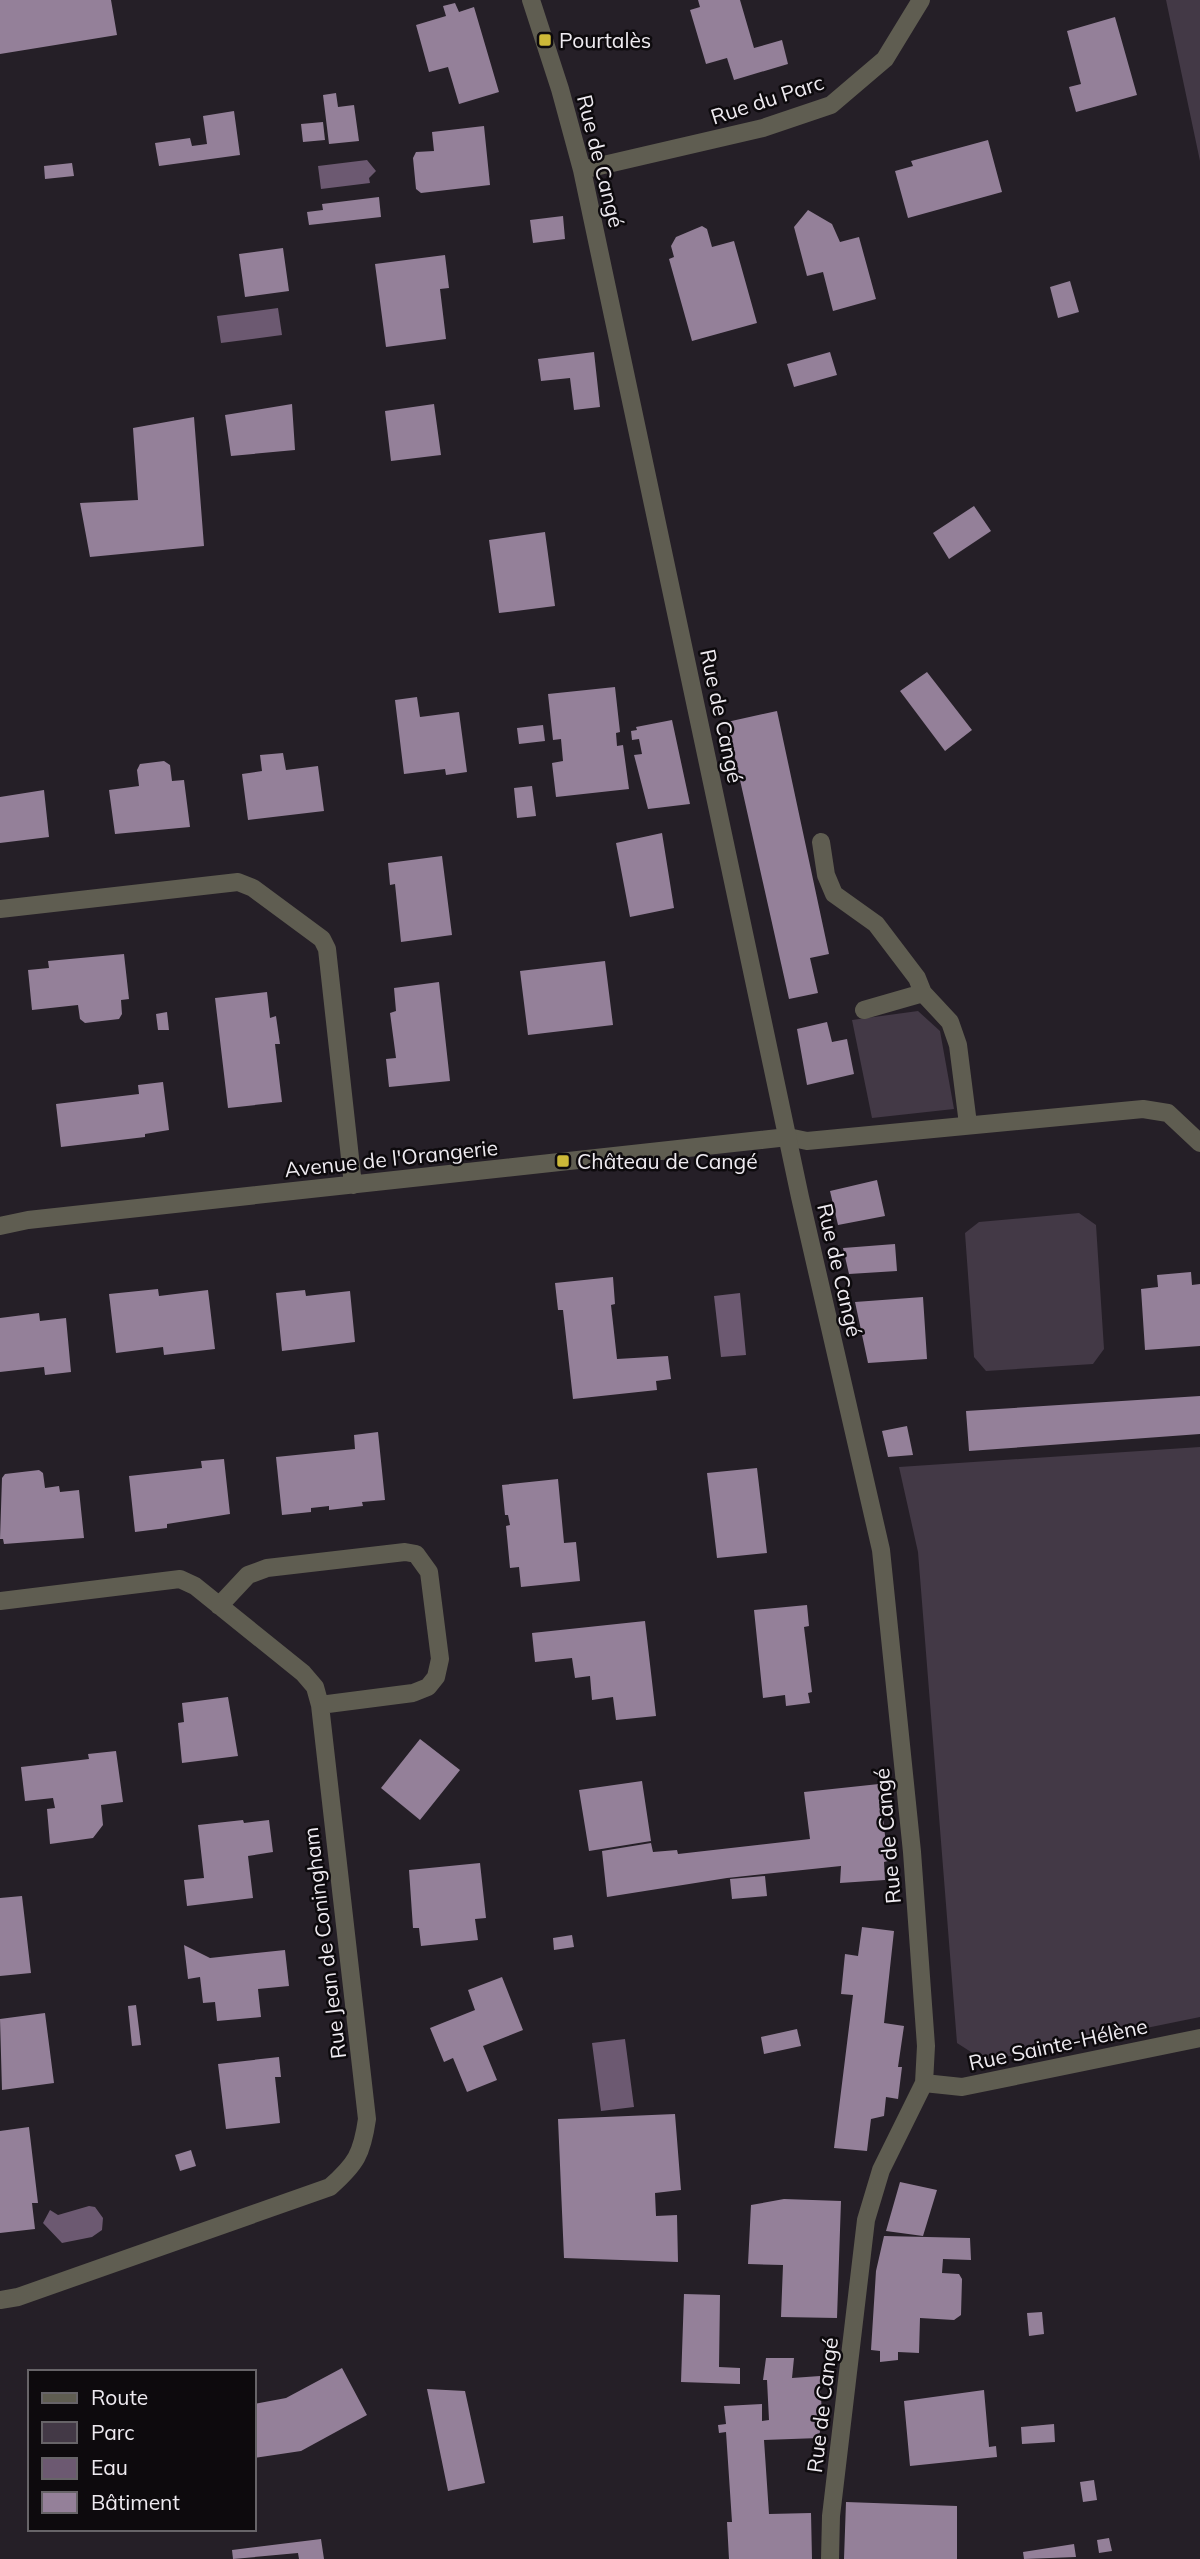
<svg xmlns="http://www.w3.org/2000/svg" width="1200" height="2559" font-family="Mulish,sans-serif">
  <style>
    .green { fill: #433946 }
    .water { fill: #6c5971 }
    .building { fill: #948099 }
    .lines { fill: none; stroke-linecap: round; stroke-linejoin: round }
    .service { stroke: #5f5d51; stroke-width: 18 }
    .minor { stroke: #5f5d51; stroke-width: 18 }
    .poi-dot { fill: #cdb938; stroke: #0d0a0d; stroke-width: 2.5 }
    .labels { text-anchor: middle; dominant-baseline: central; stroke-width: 5; stroke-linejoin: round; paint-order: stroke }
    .poi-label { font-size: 21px; fill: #efebf1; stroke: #0d0a0d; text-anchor: start }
    .street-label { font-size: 21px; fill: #efebf1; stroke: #0d0a0d }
  </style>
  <rect width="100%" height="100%" fill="#251f27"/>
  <path class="green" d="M1166 0H1200V161Z
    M918 1011 940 1031 954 1109 872 1118 852 1020Z
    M1079 1213 1096 1225 1104 1349 1093 1364 986 1371 974 1357 965 1233 979 1222Z
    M1200 1447V2017L985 2061 957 2043 918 1552 899 1467Z"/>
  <path class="water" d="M367 160 376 171 369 178 370 183 321 189 318 166Z
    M278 308 282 335 221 343 217 316Z
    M740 1293 746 1355 721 1357 714 1296Z
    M625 2039 634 2107 601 2111 592 2043Z
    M89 2206 95 2207 103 2218 102 2230 92 2237 62 2243 43 2223 50 2210 58 2215Z"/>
  <path class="building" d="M0 0H111L117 35 0 54Z
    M698 0H740L754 48 782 40 788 64 734 80 727 58 706 64 690 10 700 7Z
    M455 3 459 12 474 7 499 92 459 104 448 67 429 72 416 25 446 16 443 6Z
    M1115 17 1137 95 1076 112 1069 87 1081 84 1067 31Z
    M336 93 338 107 354 105 359 141 329 144 323 95Z
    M234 111 240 155 159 166 155 143 190 138 192 146 207 144 203 116Z
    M323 122 325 140 303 142 301 124Z
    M484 126 490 185 421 193 416 189 413 158 416 152 434 151 432 132Z
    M988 140 1002 192 908 218 895 171 913 166 911 161Z
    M72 163 74 176 45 179 44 166Z
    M379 197 381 217 309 225 307 212 323 210 322 204Z
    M808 210 832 224 840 242 859 237 876 299 833 311 823 272 807 276 794 227Z
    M563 216 565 239 533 243 530 220Z
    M702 226 707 229 712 247 734 241 757 323 692 341 669 259 674 257 671 246 676 237Z
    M283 248 289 291 245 297 239 254Z
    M445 255 449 288 440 289 446 339 386 347 375 264Z
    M1070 281 1079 312 1058 318 1050 287Z
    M594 352 600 407 574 410 570 378 541 381 538 359Z
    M830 352 837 375 794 387 787 364Z
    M292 404 295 450 231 456 225 415Z
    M434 404 441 455 391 461 385 411Z
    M194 417 204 546 90 557 80 503 138 500 133 428Z
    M974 506 991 531 949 559 933 533Z
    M545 532 555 606 499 613 489 540Z
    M927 672 972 730 945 751 900 691Z
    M615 687 620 732 616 733 617 746 623 745 629 789 556 797 552 763 563 761 561 739 553 740 548 694Z
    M417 697 420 717 459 712 467 772 446 775 445 769 404 774 395 700Z
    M777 711 829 954 810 958 818 993 789 999 727 722Z
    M672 720 690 804 648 809 634 755 642 754 639 739 632 740 631 731 637 730 636 727Z
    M543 725 545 741 519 744 517 728Z
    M283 753 286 770 318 766 324 811 248 820 242 774 262 771 260 755Z
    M164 761 170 765 172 781 184 780 190 827 115 834 109 790 139 786 137 770 140 764Z
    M532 786 536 816 517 818 514 788Z
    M44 790 49 837 0 843V797Z
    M662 833 674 908 630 917 616 843Z
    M442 856 452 935 401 942 395 884 390 885 388 863Z
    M124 954 129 999 121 1000 122 1014 119 1019 85 1023 80 1019 78 1005 32 1010 28 970 49 968 48 961Z
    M605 961 613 1025 528 1035 520 971Z
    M439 982 450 1081 389 1087 386 1059 396 1058 390 1013 396 1011 394 988Z
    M267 992 270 1018 276 1016 280 1044H275L282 1102 228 1108 215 998Z
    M167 1012 169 1030H158L156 1014Z
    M827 1022 832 1042 847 1039 854 1074 807 1085 797 1029Z
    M163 1082 169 1130 145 1134V1137L61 1147 56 1104 139 1094 138 1085Z
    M877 1180 885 1216 838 1225 830 1191Z
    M895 1244 897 1271 849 1274 843 1248Z
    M1191 1272 1192 1285 1200 1284V1346L1145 1350 1141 1289 1158 1287 1157 1275Z
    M613 1277 615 1304 611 1305 617 1359 668 1356 671 1379 656 1381 657 1390 573 1399 563 1310H558L555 1283Z
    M158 1289 159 1296 208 1290 215 1349 164 1355 163 1347 116 1353 109 1294Z
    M305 1290 306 1296 350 1291 355 1342 282 1351 276 1293Z
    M923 1297 927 1359 868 1363 855 1302Z
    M39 1313 40 1321 66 1318 71 1372 45 1375 44 1367 0 1372V1318Z
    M1200 1396V1434L969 1451 966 1411Z
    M907 1426 913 1455 888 1457 882 1431Z
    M378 1432 385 1500 362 1502 363 1506 329 1510V1506L311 1508V1512L282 1515 276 1457 355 1449 354 1435Z
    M224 1459 230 1514 167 1524V1528L135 1532 129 1476 202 1468 201 1461Z
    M757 1468 767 1553 717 1558 707 1473Z
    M39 1470 43 1473 45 1488 59 1486 60 1492 79 1490 84 1538 4 1544 3 1539H0L2 1478 5 1474Z
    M558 1479 564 1543 576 1542 580 1581 521 1587 519 1567 510 1568 506 1526 510 1525 508 1515H505L502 1485Z
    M807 1605 809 1626 804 1627 812 1692 808 1693 810 1703 786 1706 785 1695 763 1698 754 1610Z
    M645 1621 656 1716 616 1720 613 1697 592 1700 590 1676 575 1678 572 1658 535 1662 532 1633Z
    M228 1697 238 1756 182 1763 178 1723 184 1722 182 1703Z
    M420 1739 460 1770 420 1820 381 1788Z
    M116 1751 123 1802 101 1805 103 1825 93 1838 50 1844 47 1809 55 1808 53 1798 25 1801 21 1767 89 1759 88 1754Z
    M642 1781 651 1841 589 1851 579 1790Z
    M879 1784 888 1861 884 1862 885 1880 840 1883 841 1866 727 1878 607 1897 602 1851 651 1843 653 1852 677 1850 678 1854 810 1839 804 1792Z
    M243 1820 244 1823 269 1820 273 1852 248 1856 253 1898 187 1906 184 1880 204 1878 198 1825Z
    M480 1863 486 1918 475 1919 478 1940 421 1946 419 1928H413L409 1870Z
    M765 1876 767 1896 732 1899 730 1879Z
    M22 1896 31 1973 0 1976V1898Z
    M862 1927 894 1931 884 2023 904 2026 898 2067H902L898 2099 886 2097 884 2116 871 2119 867 2151 834 2148 853 1995 841 1994 845 1954 858 1956Z
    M572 1935 574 1947 554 1950 553 1938Z
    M184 1945 210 1958 285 1950 289 1986 258 1989 261 2017 217 2021 215 2002 203 2003 200 1977 188 1979Z
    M502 1977 523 2030 483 2046 497 2080 467 2092 453 2058 444 2062 430 2028 475 2010 468 1990Z
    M136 2005 141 2045 132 2046 128 2006Z
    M45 2013 54 2083 2 2090 0 2019Z
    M797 2029 801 2046 764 2054 761 2037Z
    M279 2057 281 2077H275L280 2123 226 2129 218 2064Z
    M675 2114 681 2190 655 2193 656 2216 677 2215 678 2262 564 2258 558 2119Z
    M29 2127 38 2203H32L35 2229 0 2233V2131Z
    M191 2150 196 2166 180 2171 175 2155Z
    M900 2182 937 2190 923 2236 886 2231Z
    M784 2199 841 2201 837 2318 781 2317 783 2265 748 2264 751 2205Z
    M884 2236 970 2238 971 2260 943 2259 942 2273 959 2274 962 2279 961 2315 954 2320 920 2318 919 2353 898 2352V2360L880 2362V2351L871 2350 876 2271Z
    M684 2294 720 2295 719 2367 740 2368V2384L681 2382Z
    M1042 2312 1044 2334 1029 2336 1027 2313Z
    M766 2358H794L792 2378 820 2376 822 2417 819 2438 764 2440 769 2514 811 2513 812 2559H729L727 2522H732L726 2432 719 2433 718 2425 726 2424 724 2406 762 2404V2421L769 2420 767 2380H763Z
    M342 2368 367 2415 301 2451 254 2458V2404L286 2398Z
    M427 2389 465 2391 485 2483 448 2491Z
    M984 2390 989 2447 996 2446 997 2457 910 2466 904 2401Z
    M1054 2424 1055 2442 1022 2444 1021 2427Z
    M1094 2480 1097 2500 1083 2502 1080 2482Z
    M846 2502 957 2506V2559H844Z
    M1109 2538 1112 2551 1099 2553 1097 2540Z
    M321 2539 324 2559H299L298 2553 233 2559 232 2550Z
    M1074 2544 1076 2557 1024 2559 1023 2552Z"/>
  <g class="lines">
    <path class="service" d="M821 842 826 875 834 894 876 924 917 978 923 993 950 1022 958 1045 968 1124
      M864 1010 923 993
      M788 1137 807 1141 1143 1109 1168 1113 1200 1143"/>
    <path class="minor" d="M531 0 560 89 582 170 800 1197 881 1550 912 1852 926 2046 924 2083 881 2170 866 2220 831 2516 830 2559
      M582 170 763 128 831 105 885 59 921 0
      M0 909 238 882 253 888 322 939 327 949 353 1185
      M0 1226 28 1220 788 1137
      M0 1601 180 1579 195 1586 303 1673 315 1687 320 1705 367 2119C362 2154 356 2164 330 2187L18 2297 0 2300
      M219 1606 248 1575 267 1568 405 1552 416 1554 429 1572 440 1659 436 1677 428 1687 413 1693 320 1705
      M924 2083 962 2087 1200 2038"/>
  </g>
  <g class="poi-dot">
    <rect x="538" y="33" width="14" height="14" rx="3.5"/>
    <rect x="556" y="1154" width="14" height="14" rx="3.5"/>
  </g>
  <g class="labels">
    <g class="poi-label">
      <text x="559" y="40">Pourtalès</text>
      <text x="577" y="1161">Château de Cangé</text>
    </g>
    <g class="street-label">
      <text transform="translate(767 99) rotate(-18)">Rue du Parc</text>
      <text transform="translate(601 161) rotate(76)">Rue de Cangé</text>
      <text transform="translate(722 716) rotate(78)">Rue de Cangé</text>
      <text transform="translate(391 1158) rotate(-6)">Avenue de l'Orangerie</text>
      <text transform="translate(840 1270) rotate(77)">Rue de Cangé</text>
      <text transform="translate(887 1836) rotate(-95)">Rue de Cangé</text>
      <text transform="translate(324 1943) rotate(-97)">Rue Jean de Coningham</text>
      <text transform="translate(1058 2044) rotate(-12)">Rue Sainte-Hélène</text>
      <text transform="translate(822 2405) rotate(-83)">Rue de Cangé</text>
    </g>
  </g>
  <rect x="28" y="2370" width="228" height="161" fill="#0d0a0d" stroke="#676468" stroke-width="2"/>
  <rect x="42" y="2393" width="35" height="10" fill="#5f5d51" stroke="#676468" stroke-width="2"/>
  <text x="91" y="2405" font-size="21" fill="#efebf1">Route</text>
  <rect x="42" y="2422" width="35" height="21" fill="#433946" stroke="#676468" stroke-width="2"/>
  <text x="91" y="2440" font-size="21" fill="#efebf1">Parc</text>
  <rect x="42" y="2458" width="35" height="21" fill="#6c5971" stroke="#676468" stroke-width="2"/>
  <text x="91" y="2475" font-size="21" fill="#efebf1">Eau</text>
  <rect x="42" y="2492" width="35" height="21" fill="#948099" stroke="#676468" stroke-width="2"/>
  <text x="91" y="2510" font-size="21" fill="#efebf1">Bâtiment</text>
</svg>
